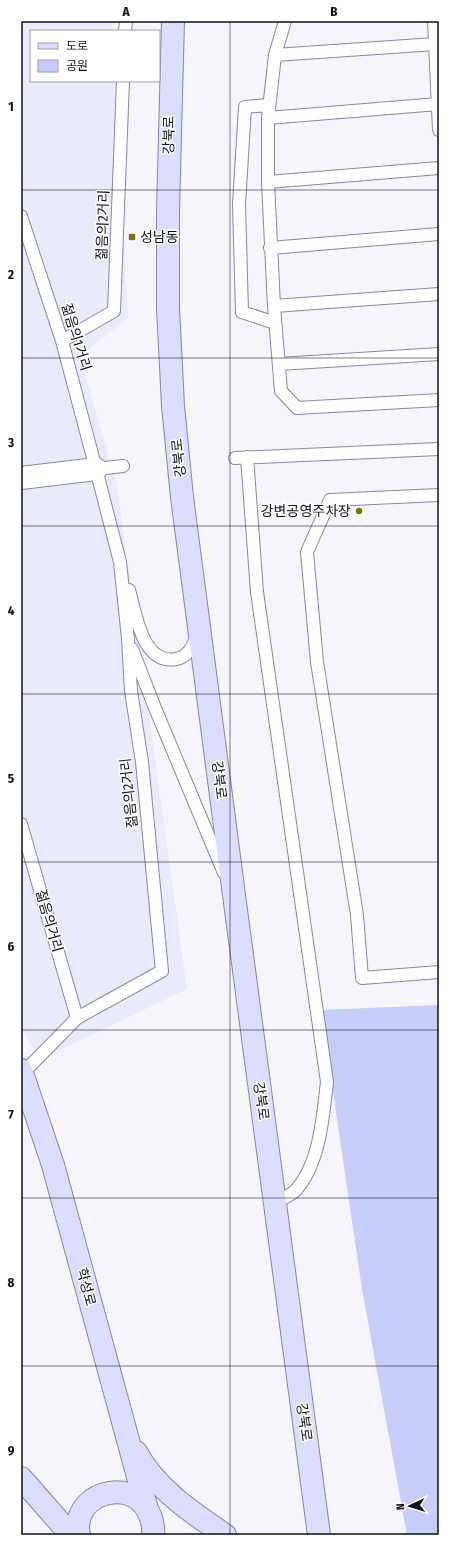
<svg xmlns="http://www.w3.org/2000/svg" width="460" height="1556" font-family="'Fira Sans Condensed','Noto Sans KR',sans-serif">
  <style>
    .built { fill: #eaebfa }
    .green { fill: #c7ccf8 }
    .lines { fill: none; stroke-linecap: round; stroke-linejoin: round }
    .lane-casing { stroke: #8588a2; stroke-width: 14 }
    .street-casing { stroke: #8588a2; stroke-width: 24 }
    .secondary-casing { stroke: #8588a2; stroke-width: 24 }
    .lane { stroke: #fff; stroke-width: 12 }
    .street { stroke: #fff; stroke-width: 22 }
    .secondary { stroke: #ddf; stroke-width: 22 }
    .grid { fill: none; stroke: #0e0f18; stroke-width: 1; stroke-opacity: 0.55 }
    .poi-dot { fill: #7e7111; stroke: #fff; stroke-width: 1.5 }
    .labels { text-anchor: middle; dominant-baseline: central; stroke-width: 3; stroke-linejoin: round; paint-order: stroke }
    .street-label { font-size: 14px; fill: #0e0f18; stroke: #fff }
    .poi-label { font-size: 14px; fill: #0e0f18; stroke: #fff; text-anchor: start }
    .neatline { fill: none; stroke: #0e0f18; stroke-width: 1.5 }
    .grid-label { font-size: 13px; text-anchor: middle; font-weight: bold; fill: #0e0f18 }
  </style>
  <rect width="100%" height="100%" fill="#f5f5fb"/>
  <path class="built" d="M21 21H112L113 31H31V81H116L128 318 80 356 117 486 187 989 42 1059 21 1030Z"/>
  <path class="green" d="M439 1005V1535H407L362 1289 321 1010Z"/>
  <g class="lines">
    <defs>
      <path id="lane" d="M285 21 275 55 268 118V182L274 306 281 391 297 408 439 400
        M434 21 439 130
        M125 31 126 21
        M275 55 435 44
        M269 105 245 107 239 204 242 312 275 323
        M268 118 438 104
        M268 182 439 168
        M21 216 62 341 96 469
        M270 248 439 234
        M274 306 439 294
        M62 341 114 311 123 81
        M279 364 439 354
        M247 457 257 592 327 1082C323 1116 320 1163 296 1190 290 1196 281 1199 274 1203
        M235 458 439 449
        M439 495 330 500 307 552 317 662 357 915 362 978 439 972
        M129 590C136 614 142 665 176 659 188 657 194 645 197 635
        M132 649 155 708 224 873
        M21 824 77 1018
        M23 1073 77 1018 162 971 142 762 131 691 128 639 120 562 96 469 123 466"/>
      <path id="street" d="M21 478 96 469"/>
      <path id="secondary" d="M173 21 168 211V308L173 406 182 497 234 895 319 1535
        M21 1070 53 1165 146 1506
        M136 1452C156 1489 191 1512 225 1535
        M21 1478 71 1535
        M79 1535C70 1495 129 1475 148 1511 152 1519 154 1527 153 1535"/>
    </defs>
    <use href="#lane" class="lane-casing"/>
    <use href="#street" class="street-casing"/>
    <use href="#secondary" class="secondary-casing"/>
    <use href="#lane" class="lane"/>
    <use href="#street" class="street"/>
    <use href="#secondary" class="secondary"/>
  </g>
  <path class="grid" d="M230 21V1535M21 190H439M21 358H439M21 526H439M21 694H439M21 862H439M21 1030H439M21 1198H439M21 1366H439"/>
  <g class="poi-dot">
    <rect x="128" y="233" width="8" height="8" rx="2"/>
    <circle cx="359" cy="511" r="4"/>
  </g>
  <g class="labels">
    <g class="street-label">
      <text transform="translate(169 135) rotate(-89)">강북로</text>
      <text transform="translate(103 225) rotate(-88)">젊음의2거리</text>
      <text transform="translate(76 337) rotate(73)">젊음의1거리</text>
      <text transform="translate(179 458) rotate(-96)">강북로</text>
      <text transform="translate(219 780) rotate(83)">강북로</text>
      <text transform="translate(129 793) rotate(-96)">젊음의2거리</text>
      <text transform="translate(49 921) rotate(74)">젊음의거리</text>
      <text transform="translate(261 1101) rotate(82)">강북로</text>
      <text transform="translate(86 1287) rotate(75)">학성로</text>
      <text transform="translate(304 1422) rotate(82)">강북로</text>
    </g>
    <g class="poi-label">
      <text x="140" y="237">성남동</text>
      <text x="351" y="511" text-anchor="end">강변공영주차장</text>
    </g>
  </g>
  <rect width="460" height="1556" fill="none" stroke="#ffffff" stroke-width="44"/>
  <rect x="30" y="30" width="130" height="52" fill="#ffffff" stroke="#9f9fa3"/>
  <rect x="38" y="43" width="20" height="6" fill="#ddddff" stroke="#9f9fa3"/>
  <text x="66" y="50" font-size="12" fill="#0e0f18">도로</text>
  <rect x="38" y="60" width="20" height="12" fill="#c7ccf8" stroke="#9f9fa3"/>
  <text x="66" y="70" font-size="12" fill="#0e0f18">공원</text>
  <g transform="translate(410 1506) rotate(266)" stroke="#ffffff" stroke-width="3" paint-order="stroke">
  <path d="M0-3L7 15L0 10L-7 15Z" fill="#0e0f18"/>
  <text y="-6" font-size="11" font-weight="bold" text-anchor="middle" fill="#0e0f18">N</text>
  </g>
  <rect x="22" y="22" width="416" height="1512" class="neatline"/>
  <g class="grid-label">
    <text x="126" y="16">A</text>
    <text x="334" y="16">B</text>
    <text x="11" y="111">1</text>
    <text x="11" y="279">2</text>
    <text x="11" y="447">3</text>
    <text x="11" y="615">4</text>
    <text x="11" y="783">5</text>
    <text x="11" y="951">6</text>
    <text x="11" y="1119">7</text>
    <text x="11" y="1287">8</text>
    <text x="11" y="1455">9</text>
  </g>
</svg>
